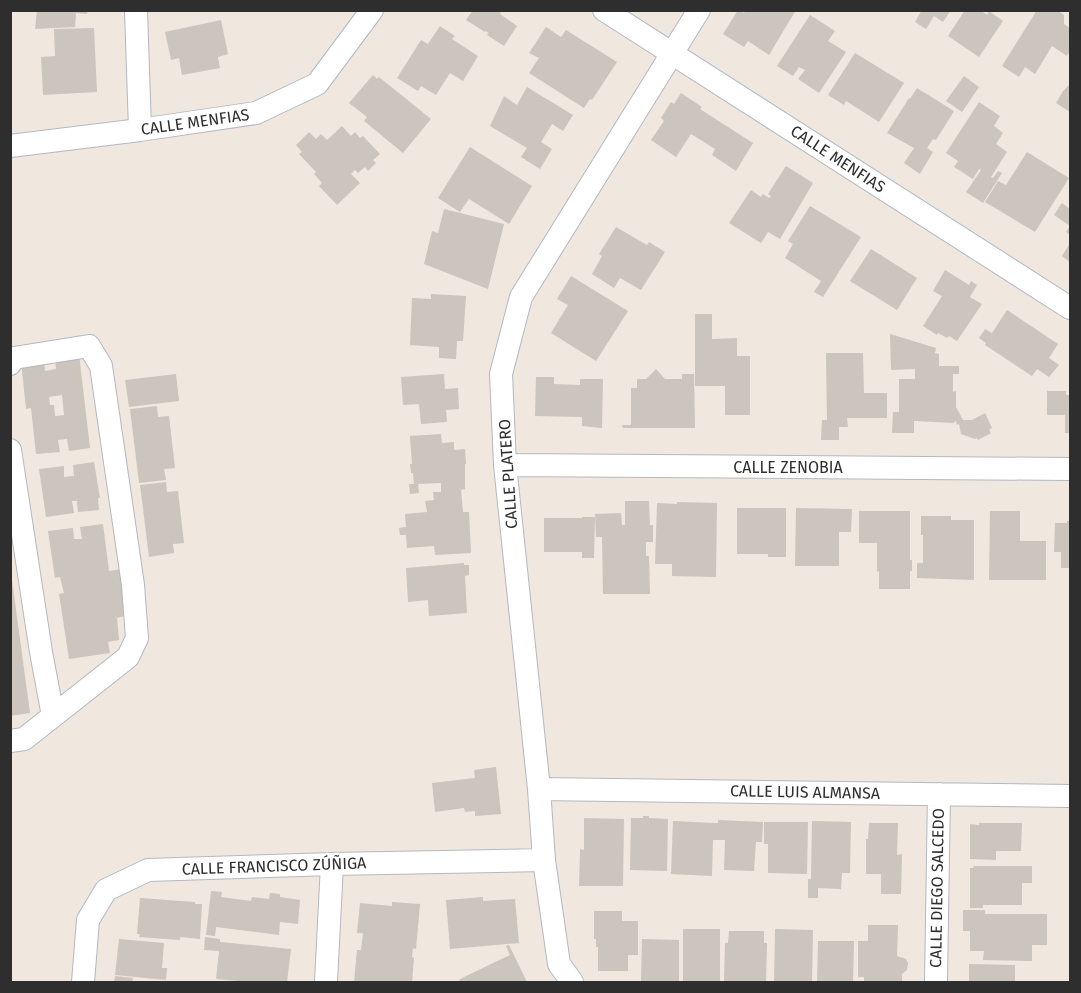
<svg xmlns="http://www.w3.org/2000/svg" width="1081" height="993" font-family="'Fira Sans',sans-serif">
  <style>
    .building { fill: #cbc5bd; fill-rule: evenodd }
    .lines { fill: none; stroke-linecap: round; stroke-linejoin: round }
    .street-casing { stroke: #b3b8c2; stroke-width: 24 }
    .street { stroke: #fff; stroke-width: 22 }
    .labels { text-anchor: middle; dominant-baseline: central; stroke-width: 4.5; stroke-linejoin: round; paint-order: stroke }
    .street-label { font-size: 16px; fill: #2e2e2e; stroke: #fff }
  </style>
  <rect width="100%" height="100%" fill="#f0e7df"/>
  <path class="building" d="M37 10H88L87 14 76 13 75 27 35 29Z
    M473 10H502L500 14 517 26 504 46 487 35 489 33 485 31V32L466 20Z
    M738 10 744 13 746 10H796L769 55 748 41 744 47 723 34Z
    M922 10H951L943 22 934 16 926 29 915 22Z
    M965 10H980L987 15 989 11 1003 21 979 57 948 36Z
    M1037 10H1057L1064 15V24L1070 28V51L1067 56 1052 46 1035 74 1025 67 1019 77 1002 66Z
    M810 15 835 31 828 41 846 52 819 93 798 79 805 70 799 67 793 76 777 66Z
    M221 20 228 54 218 57 220 68 182 75 179 58 171 60 165 32Z
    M440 26 455 36 452 39 478 56 463 81 450 73 436 95 421 86 418 91 397 78 421 40 428 44Z
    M546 27 561 37 566 30 617 62 592 100 590 99 584 108 529 73 539 58 529 53Z
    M94 28 97 92 43 95 41 57 55 56 54 29Z
    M855 53 904 83 879 122 846 101 844 105 828 95Z
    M373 75 377 79 379 77 431 119 403 153 364 121 367 117 349 103Z
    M964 76 979 87 962 112 946 101Z
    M1070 84V112L1056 103 1063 91Z
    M527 87 573 115 563 131 552 124 541 142 552 149 540 169 521 157 527 148 490 126 504 96 517 105Z
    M917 88 954 111 936 140 933 139 927 148 933 152 920 174 904 163 914 148 887 133 909 98 910 99Z
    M681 93 702 107 700 109 753 143 736 171 712 155 715 149 691 134 676 157 651 140 664 121 661 118 671 102 674 104Z
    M979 102 1000 116 994 126 1003 133 996 144 1007 152 991 177 993 178 998 171 1002 173 983 203 966 192 981 170 979 169 973 179 954 167 958 161 946 153Z
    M342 126 351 136 355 132 360 138 363 136 380 154 373 160 376 163 368 171 365 167 358 173 355 170 351 174 360 183 337 205 319 186 322 183 314 174 316 172 299 154 302 152 296 145 309 132 316 139 321 134 327 140Z
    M470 147 532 186 509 224 469 199 460 212 438 198Z
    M1027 152 1069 178 1035 232 985 202 998 181 1006 185Z
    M786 166 813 183 780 239 768 232 761 243 729 223 751 190 761 197 763 194 769 198 771 196 768 194Z
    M1062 203 1070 209V235L1066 232 1070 226 1054 215Z
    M810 206 861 237 823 297 814 292 821 281 785 258 793 244 788 241Z
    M444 209 504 224 488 289 424 264 432 231 438 233Z
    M616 227 647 245 649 242 665 252 641 290 620 278 614 288 592 274 602 256 599 254Z
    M1070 243V262L1062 256Z
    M871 249 917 278 897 310 850 281Z
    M945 270 969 285 971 281 977 285 970 297 982 304 957 341 949 336 947 338 938 333 937 335 923 326 942 296 933 291Z
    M571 276 628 311 596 361 551 333 568 305 557 299Z
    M431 294 466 296 463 341H457L456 359 439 358V347L410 345 412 298 431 299Z
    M1007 310 1058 344 1049 358 1059 365 1049 377 1037 369 1032 376 985 345 986 343 979 338 985 329 992 333Z
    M695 314H712V339L737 338V356H750V415H725V386H695Z
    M890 334 936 348 935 353 939 354V366H959V374H953V392L956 391V407L963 420H972L985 413 992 428 989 430 991 433 978 440 977 438 975 439 961 434 959 424 957 425 956 421 954 422V423L914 421V433H892L893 412H899V379H915V369L891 370Z
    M826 353H863L864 393H887V418H847L848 427H839V440H821L822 420H827Z
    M79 354 90 448 69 451 67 439 58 440 60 452 36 454 31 408 26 409 21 361 44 358 45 371 56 369 55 357ZM62 395 64 415 55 416 54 405H50L49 397Z
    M656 369 665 379H682V374H694L695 428H623L622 425H631V388H637V379H646Z
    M176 374 179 401 129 407 125 380Z
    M444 374 445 389 458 388 459 409 446 410 447 422 421 424 419 404 403 405 401 377Z
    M536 377H554V384L580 385V379H603L602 428 582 426V417L535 416Z
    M1047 391H1066V395H1070V433H1065V415H1047Z
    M157 406 158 417 169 416 175 468 164 469 166 480 139 483 130 409Z
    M441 434 442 443 454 442V450L465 449 466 464H465V489L461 490 463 512H469L471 553 435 555 434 546 407 548 406 535H400L399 528 406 527 405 514 427 512 425 501 434 500 433 492H441V483L418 484 419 493 410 494 409 484H414L413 473H411L410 464H412L410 436Z
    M94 462 100 498H98L99 510 78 512 77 501H72L74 513 46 517 39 469 64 466V477L74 476 73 465Z
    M166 482 167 492 178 491 184 543 173 544 174 553 149 557 140 485Z
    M625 501H649L650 525H653V542H646V556H649L650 594H603L602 537H596L595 514 621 513 622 525H625Z
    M677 502 717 503 716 577 672 576V564H655L657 503 677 504Z
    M737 508H786V557H768V554H737Z
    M796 508 852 509 851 532H839V566H795Z
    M859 511H910V560H912V571H910V589H879V571L877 572V543H859Z
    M990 511H1020V541H1046V580H989Z
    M921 516H951V520H974V580L917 578V563H923V535H921Z
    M582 517H595L594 558H582V552H544V518H582Z
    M1067 521H1070V568H1061V552H1054L1055 523H1067Z
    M103 524 109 571 122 569 128 615 117 618 119 640 108 642 110 653 69 659 59 594 64 593 60 577 55 578 48 531 73 528 74 539H82L80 527Z
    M464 563V565H469V575L465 576 467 613 429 616 428 600 408 602 406 568Z
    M10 580H12L30 713 10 716Z
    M496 767 501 814 475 816V811L465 812 464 808 435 812 432 783 475 778 474 770Z
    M643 816H649V818L668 819 667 871 630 870 631 818H643Z
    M584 818 624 819 623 886H579L580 849 584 850Z
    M718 820 763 822 762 842H756L754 871 724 870 725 840H713L712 876 671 874 673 821 714 823H718Z
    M812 821 851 822 850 873H842L841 889 818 888V898H808V879H811Z
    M764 822H808L807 874 768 873V844H764Z
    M869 823H898L897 855 902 854 901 894H881V874H866V839H868Z
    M979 823H1022L1021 851H996V860L970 859V824L979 825Z
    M974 866H1032V883H1022V905H983V908H970V868H973Z
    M211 891 222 892 221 897 251 901 252 897 269 899 270 893 280 894V897L300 900 298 924 280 922 279 935 216 927 215 936 206 935Z
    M483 897V901L515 899 519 943 450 949 446 900Z
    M140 898 195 902V904H202L200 939 180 937V940L139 937 140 934H137Z
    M392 902 420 904 416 949 413 948 412 957 414 958 412 982H354L357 950H361L363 933H357L360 903 392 906Z
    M963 910H985V914H1047V945H1032V961L983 960 984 951H970V931H963Z
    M594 911H622V921H638V955H628V971H598V947H596V939H594Z
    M868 925H898L897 956 906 959 908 963 907 970 902 974V982H864V977H858V941H868Z
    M683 929H720V982H683Z
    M775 929 813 930 812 982H774Z
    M729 931H764V943H767L766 982H724L725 943H728Z
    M205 937 220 939V942L291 949 287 982H249L216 979 219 951 204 950Z
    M119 939 164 943 162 968H167L166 980 115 975Z
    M642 939 679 940V982H641Z
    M818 941H854L853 982H817Z
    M509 945 527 982H461L459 980 464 977 510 955 506 946Z
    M969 964 1015 965V982H969Z
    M115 976 133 978 132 982H114Z"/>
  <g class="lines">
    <defs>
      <path id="street" d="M136 10 140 130
        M604 10 1070 308
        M10 146 140 130 256 113 317 84 372 10
        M10 364 14 358 89 346 101 366 133 585 137 638 128 657 24 739 10 741
        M10 450 41 652 53 716
        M505 465 1070 469
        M539 789 1070 796
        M83 982 88 920 106 890 148 870 332 864 544 860
        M326 982 332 864
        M572 982 559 964 544 860 539 789 505 465 501 374 521 297 699 10
        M936 982 939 794"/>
    </defs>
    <use href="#street" class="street-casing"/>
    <use href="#street" class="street"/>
  </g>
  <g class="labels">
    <g class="street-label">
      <text transform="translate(195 122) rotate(-8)">CALLE MENFIAS</text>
      <text transform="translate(838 159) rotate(33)">CALLE MENFIAS</text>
      <text x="788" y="467">CALLE ZENOBIA</text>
      <text transform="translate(508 474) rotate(-94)">CALLE PLATERO</text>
      <text transform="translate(805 792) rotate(1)">CALLE LUIS ALMANSA</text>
      <text transform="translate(274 866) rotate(-2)">CALLE FRANCISCO ZÚÑIGA</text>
      <text transform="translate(937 888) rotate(-89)">CALLE DIEGO SALCEDO</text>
    </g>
  </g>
  <rect width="1081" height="993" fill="none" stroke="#2e2e2e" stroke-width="24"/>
</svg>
